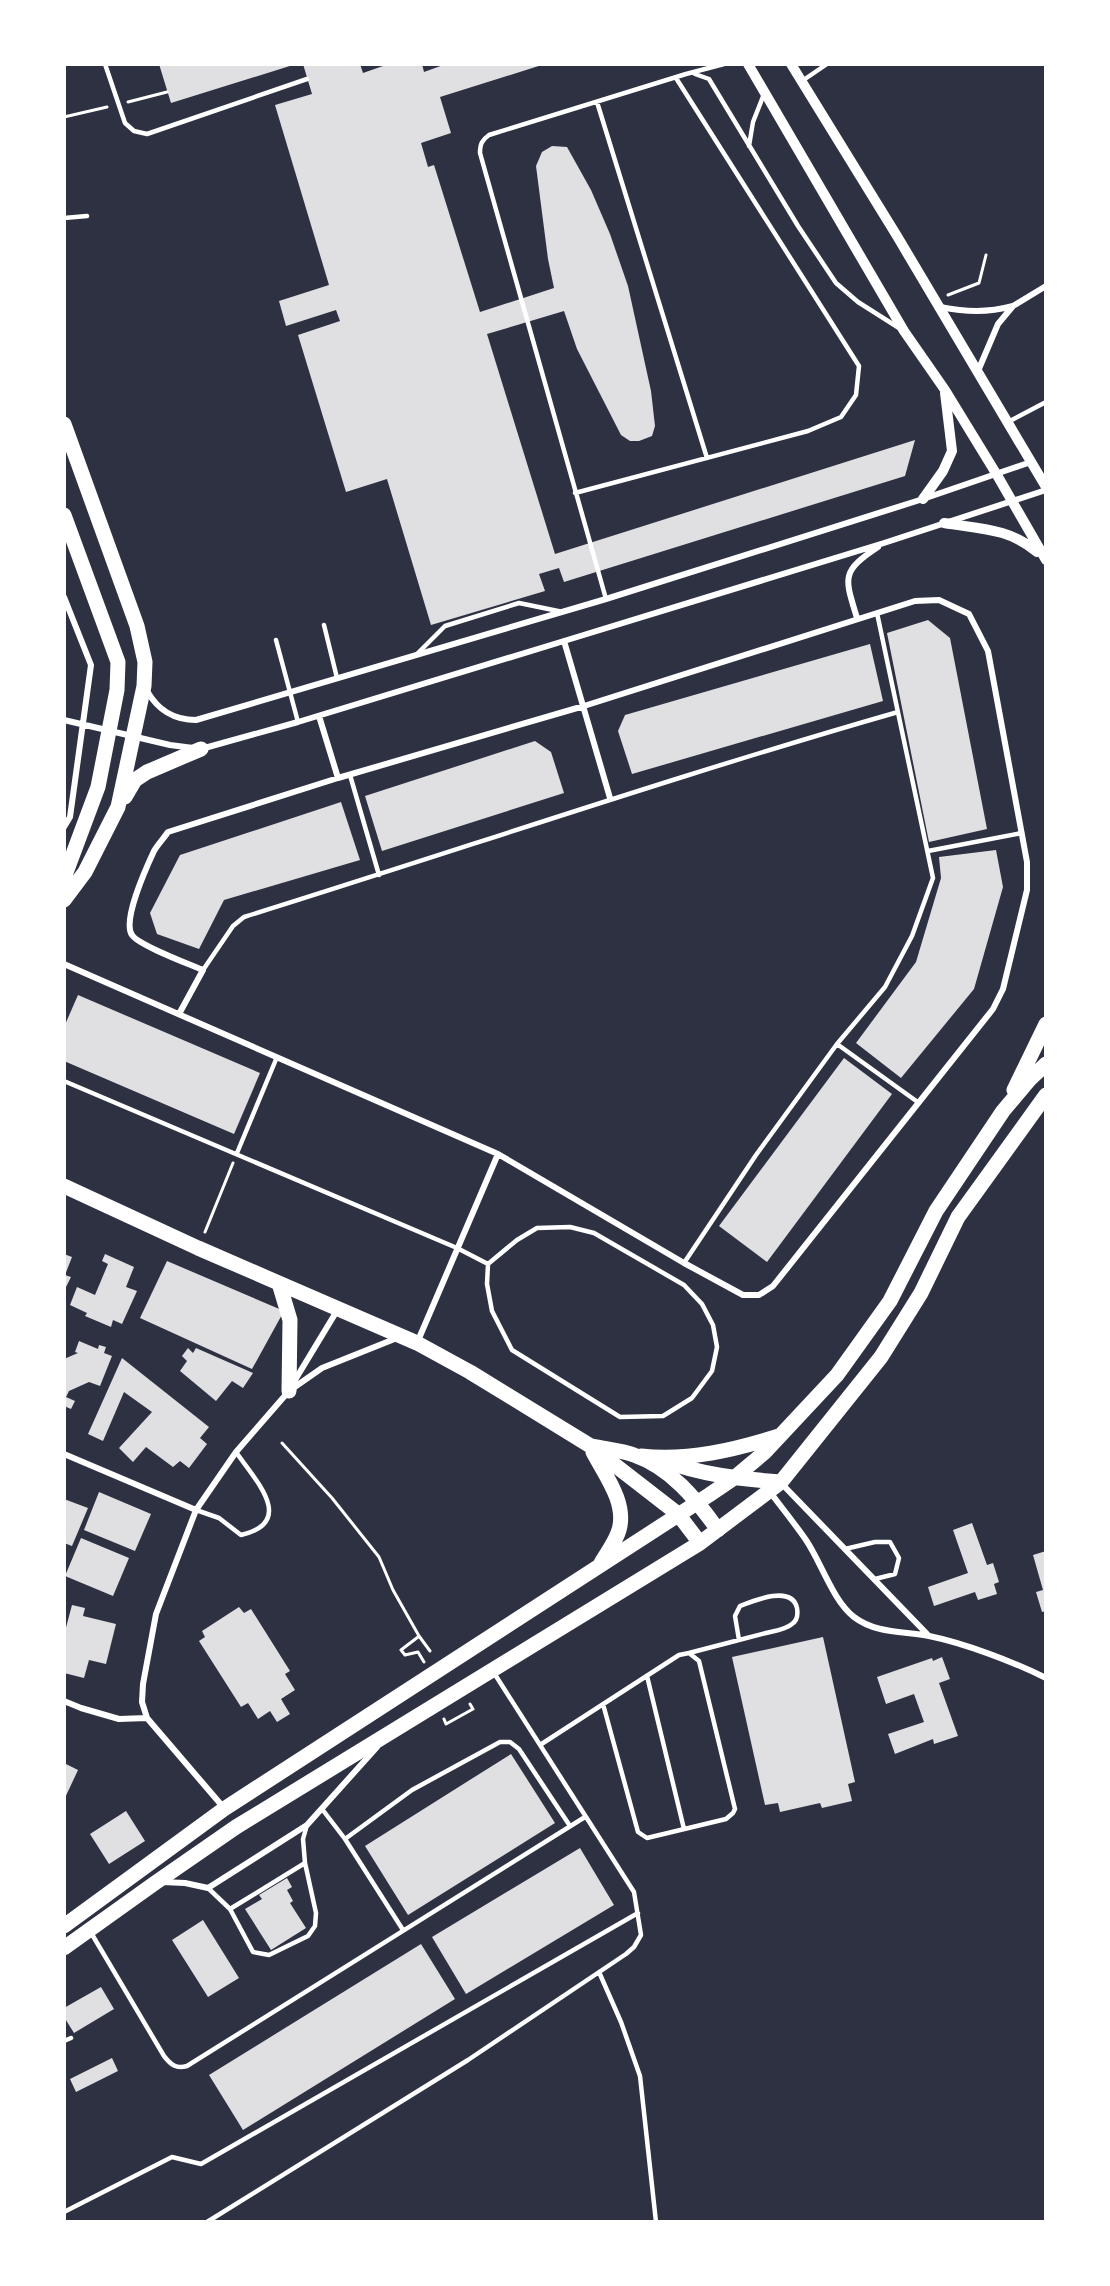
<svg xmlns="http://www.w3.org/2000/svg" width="1110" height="2286" font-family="'Varela Round',sans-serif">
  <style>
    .building { fill: #e0e0e3 }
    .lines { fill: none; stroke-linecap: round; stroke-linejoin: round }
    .path { stroke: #fff; stroke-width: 3 }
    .service { stroke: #fff; stroke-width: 4.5 }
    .minor { stroke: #fff; stroke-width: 6 }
    .tertiary { stroke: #fff; stroke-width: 10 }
    .primary { stroke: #fff; stroke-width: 15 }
  </style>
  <rect width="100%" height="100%" fill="#2d3142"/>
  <path class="building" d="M159 64H293V65L171 103Z
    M303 64H360L363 73 383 66V64H422L424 72 446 64H545L440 97 451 133 421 143 428 167 434 165 480 312 554 288 548 259 536 166 542 152 552 146 567 147 591 190 610 234 628 286 651 391 655 426 652 436 639 441H630L621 435 577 349 564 311 487 334 555 554 915 440 905 476 564 582 559 568 539 574 545 591 431 625 387 479 346 492 298 335 340 321 336 310 286 326 279 301 329 285 275 105 312 94Z
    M928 620 950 638 987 829 929 842 887 633Z
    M870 644 883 701 632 774 618 731 625 715Z
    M535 741 551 752 564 793 382 851 365 796Z
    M341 802 360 860 224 900 199 949 157 934 150 913 180 855Z
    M996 850 1003 887 974 989 901 1078 856 1043 916 962 941 878 939 857Z
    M78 995 260 1073 234 1134 64 1061V1027Z
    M844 1058 892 1094 767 1262 719 1226Z
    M64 1254 72 1257 65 1275 71 1277 64 1291Z
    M105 1254 134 1267 126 1287 137 1291 122 1324 113 1320 111 1327 85 1316 87 1313 70 1305 77 1287 95 1295 108 1264 102 1261Z
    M167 1261 284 1311 252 1369 140 1318Z
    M79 1341 98 1349 99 1345 106 1347 104 1353 112 1356 100 1386 89 1382 69 1391 66 1397 75 1401 71 1409 64 1406V1359L78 1353 75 1352Z
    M188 1348 193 1353 196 1348 253 1373 243 1388 232 1381 216 1401 180 1371 187 1361 182 1356Z
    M122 1358 209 1427 200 1438 207 1444 189 1468 180 1461 173 1467 146 1447 133 1462 119 1448 152 1412 124 1392 103 1441 88 1434Z
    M99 1492 151 1514 135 1551 84 1530Z
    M64 1499 88 1508 72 1546 64 1543Z
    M972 1523 987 1565 993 1563 999 1582 994 1584 997 1594 978 1600 975 1592 934 1606 928 1587 968 1573 953 1530Z
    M81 1538 129 1558 113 1596 65 1576Z
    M1046 1551V1611L1042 1612 1036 1592 1043 1590 1033 1555Z
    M72 1605 85 1608 83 1616 116 1624 106 1664 89 1660 84 1678 64 1673V1635Z
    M239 1607 244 1613 251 1609 290 1671 285 1674 295 1690 281 1699 290 1714 277 1722 270 1711 258 1719 248 1703 241 1707 199 1641 205 1637 202 1631Z
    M823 1637 855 1782 848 1784 852 1801 822 1808 820 1803 780 1812 778 1803 765 1805 732 1657Z
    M942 1657 950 1679 939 1683 958 1736 934 1744 933 1739 895 1754 888 1734 924 1722 914 1694 886 1704 877 1677 932 1658 933 1661Z
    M511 1754 555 1823 408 1915 365 1846Z
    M64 1763 78 1770 64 1800Z
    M126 1811 145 1841 109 1864 90 1834Z
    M580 1848 614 1905 466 1994 432 1937Z
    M287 1878 292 1887 287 1890 293 1901 290 1903 306 1928 271 1950 245 1909 262 1899 259 1895Z
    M203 1920 239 1978 208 1997 172 1940Z
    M421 1944 455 1999 243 2130 209 2075Z
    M101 1987 114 2009 74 2033 64 2017V2008Z
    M112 2058 118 2071 76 2092 70 2079Z"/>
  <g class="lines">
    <path class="path" d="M128 102 167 92
      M64 117 107 107
      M948 295 979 283 986 255
      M205 1232 233 1163
      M282 1443 332 1498 379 1557 393 1590 419 1636 430 1651
      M418 1637 401 1650 405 1655 418 1652 424 1662
      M444 1719 446 1724 473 1709 470 1704"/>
    <path class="service" d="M105 64 125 123 134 131 147 134 307 79
      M695 74 709 79 798 226 836 283 858 302 899 328
      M802 81 827 64
      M597 102 707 458
      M749 146 753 122 764 94
      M64 218 87 216
      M1008 422 1046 402
      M575 493 808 431 841 417 856 395 859 366 676 78
      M606 599 480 153C480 144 482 140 489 135L686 74 724 64
      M324 625 337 678
      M276 640 298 722
      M417 654 445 626 519 603 563 612
      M350 775 379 875
      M928 851 1022 833
      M203 970 233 926 244 917C462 849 678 775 898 712
      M837 1044 919 1103
      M64 1081 457 1248 488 1264
      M237 1153 277 1057
      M570 1227 594 1233 684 1285 702 1304 713 1325 717 1347 712 1371 692 1398 663 1416 620 1417 512 1350 492 1311 487 1284 488 1264 517 1240 537 1228Z
      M684 1263 756 1155 837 1044 885 987 912 936 933 878 877 613
      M196 1510 219 1518 241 1535C297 1522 255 1480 236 1452
      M845 1549 875 1542H890L899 1558 895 1574 875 1579
      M689 1653C715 1646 740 1640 766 1633 774 1631 785 1630 792 1624 798 1620 798 1614 797 1608 792 1585 755 1600 740 1606L735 1616 739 1640
      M647 1676 684 1829
      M540 1745 679 1655 689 1653 699 1661 735 1809 733 1813 726 1819 647 1838 638 1832 603 1704
      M322 1809 345 1839 403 1930
      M345 1839 412 1790 500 1742H510L519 1749 570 1826
      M208 1888 230 1909 253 1952 269 1955 308 1936 315 1926 316 1913 305 1863 303 1839 307 1825
      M230 1909 305 1863
      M90 1931 164 2056C171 2065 176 2069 187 2066L585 1817
      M599 1972 621 2022 640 2076 656 2222
      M64 2041 71 2038
      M64 2212 172 2157 201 2164 638 1913
      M207 2222 468 2060 626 1954 634 1947 641 1935 634 1892 494 1673"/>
    <path class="minor" d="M940 307C966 312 987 313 1013 306
      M978 371 998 324 1013 306 1046 286
      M64 597 91 665 70 817 64 827
      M857 618C845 578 840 572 878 547
      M564 641 610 798
      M147 691C158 710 173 720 196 720L606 599 923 499 1031 462
      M319 716 338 778
      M64 720 170 745 201 749 298 722 564 641 884 543 1046 490
      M64 964 498 1154 684 1263 743 1295H759L773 1286 993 1009 1003 989 1027 890V862L988 651 969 614 939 600 915 601 584 706 338 778 168 832C164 838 158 844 154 851 147 866 122 921 132 935 138 945 189 964 203 970L179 1014
      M417 1343 498 1154
      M292 1385 338 1309
      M64 1454 196 1510
      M781 1483 929 1636
      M770 1492C782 1508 795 1524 806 1540 821 1562 833 1601 854 1617 876 1634 905 1631 929 1636 964 1643 1014 1662 1046 1678
      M64 1701 81 1708 119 1719 147 1718
      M224 1808 147 1718 142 1702 143 1684 156 1614 196 1510 236 1452 289 1391 322 1368 397 1338
      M162 1882 185 1883 208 1888 307 1825 377 1747"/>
    <path class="tertiary" d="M748 64 904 331 945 390 997 475 1046 560
      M791 64 897 236 1046 487
      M923 499 943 471 952 451 945 393
      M944 523C980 529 1009 528 1037 552"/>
    <path class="primary" d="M64 424 137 626 145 662 144 686 118 807 85 872 64 900
      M64 515 118 662 117 690 98 787 64 878
      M125 797 135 780 147 772 201 749
      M1014 1090 1046 1024
      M64 1186 198 1248 417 1343 470 1372 589 1445 678 1514 700 1543
      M279 1283 290 1320 289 1391
      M592 1446C606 1449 621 1450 634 1455 671 1468 696 1499 718 1530
      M593 1452C605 1475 627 1503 619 1530 616 1541 607 1553 601 1563
      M641 1456C689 1461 734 1450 779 1436
      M663 1460C701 1475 741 1479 781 1482
      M64 1926 224 1809 709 1495 734 1478 765 1452 837 1375 890 1301 936 1211 1003 1111 1030 1079 1046 1064
      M64 1948 155 1883 236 1827 700 1543 781 1482 881 1357 921 1293 958 1217 1046 1095"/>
  </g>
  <rect width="1110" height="2286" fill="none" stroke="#ffffff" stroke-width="132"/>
</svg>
